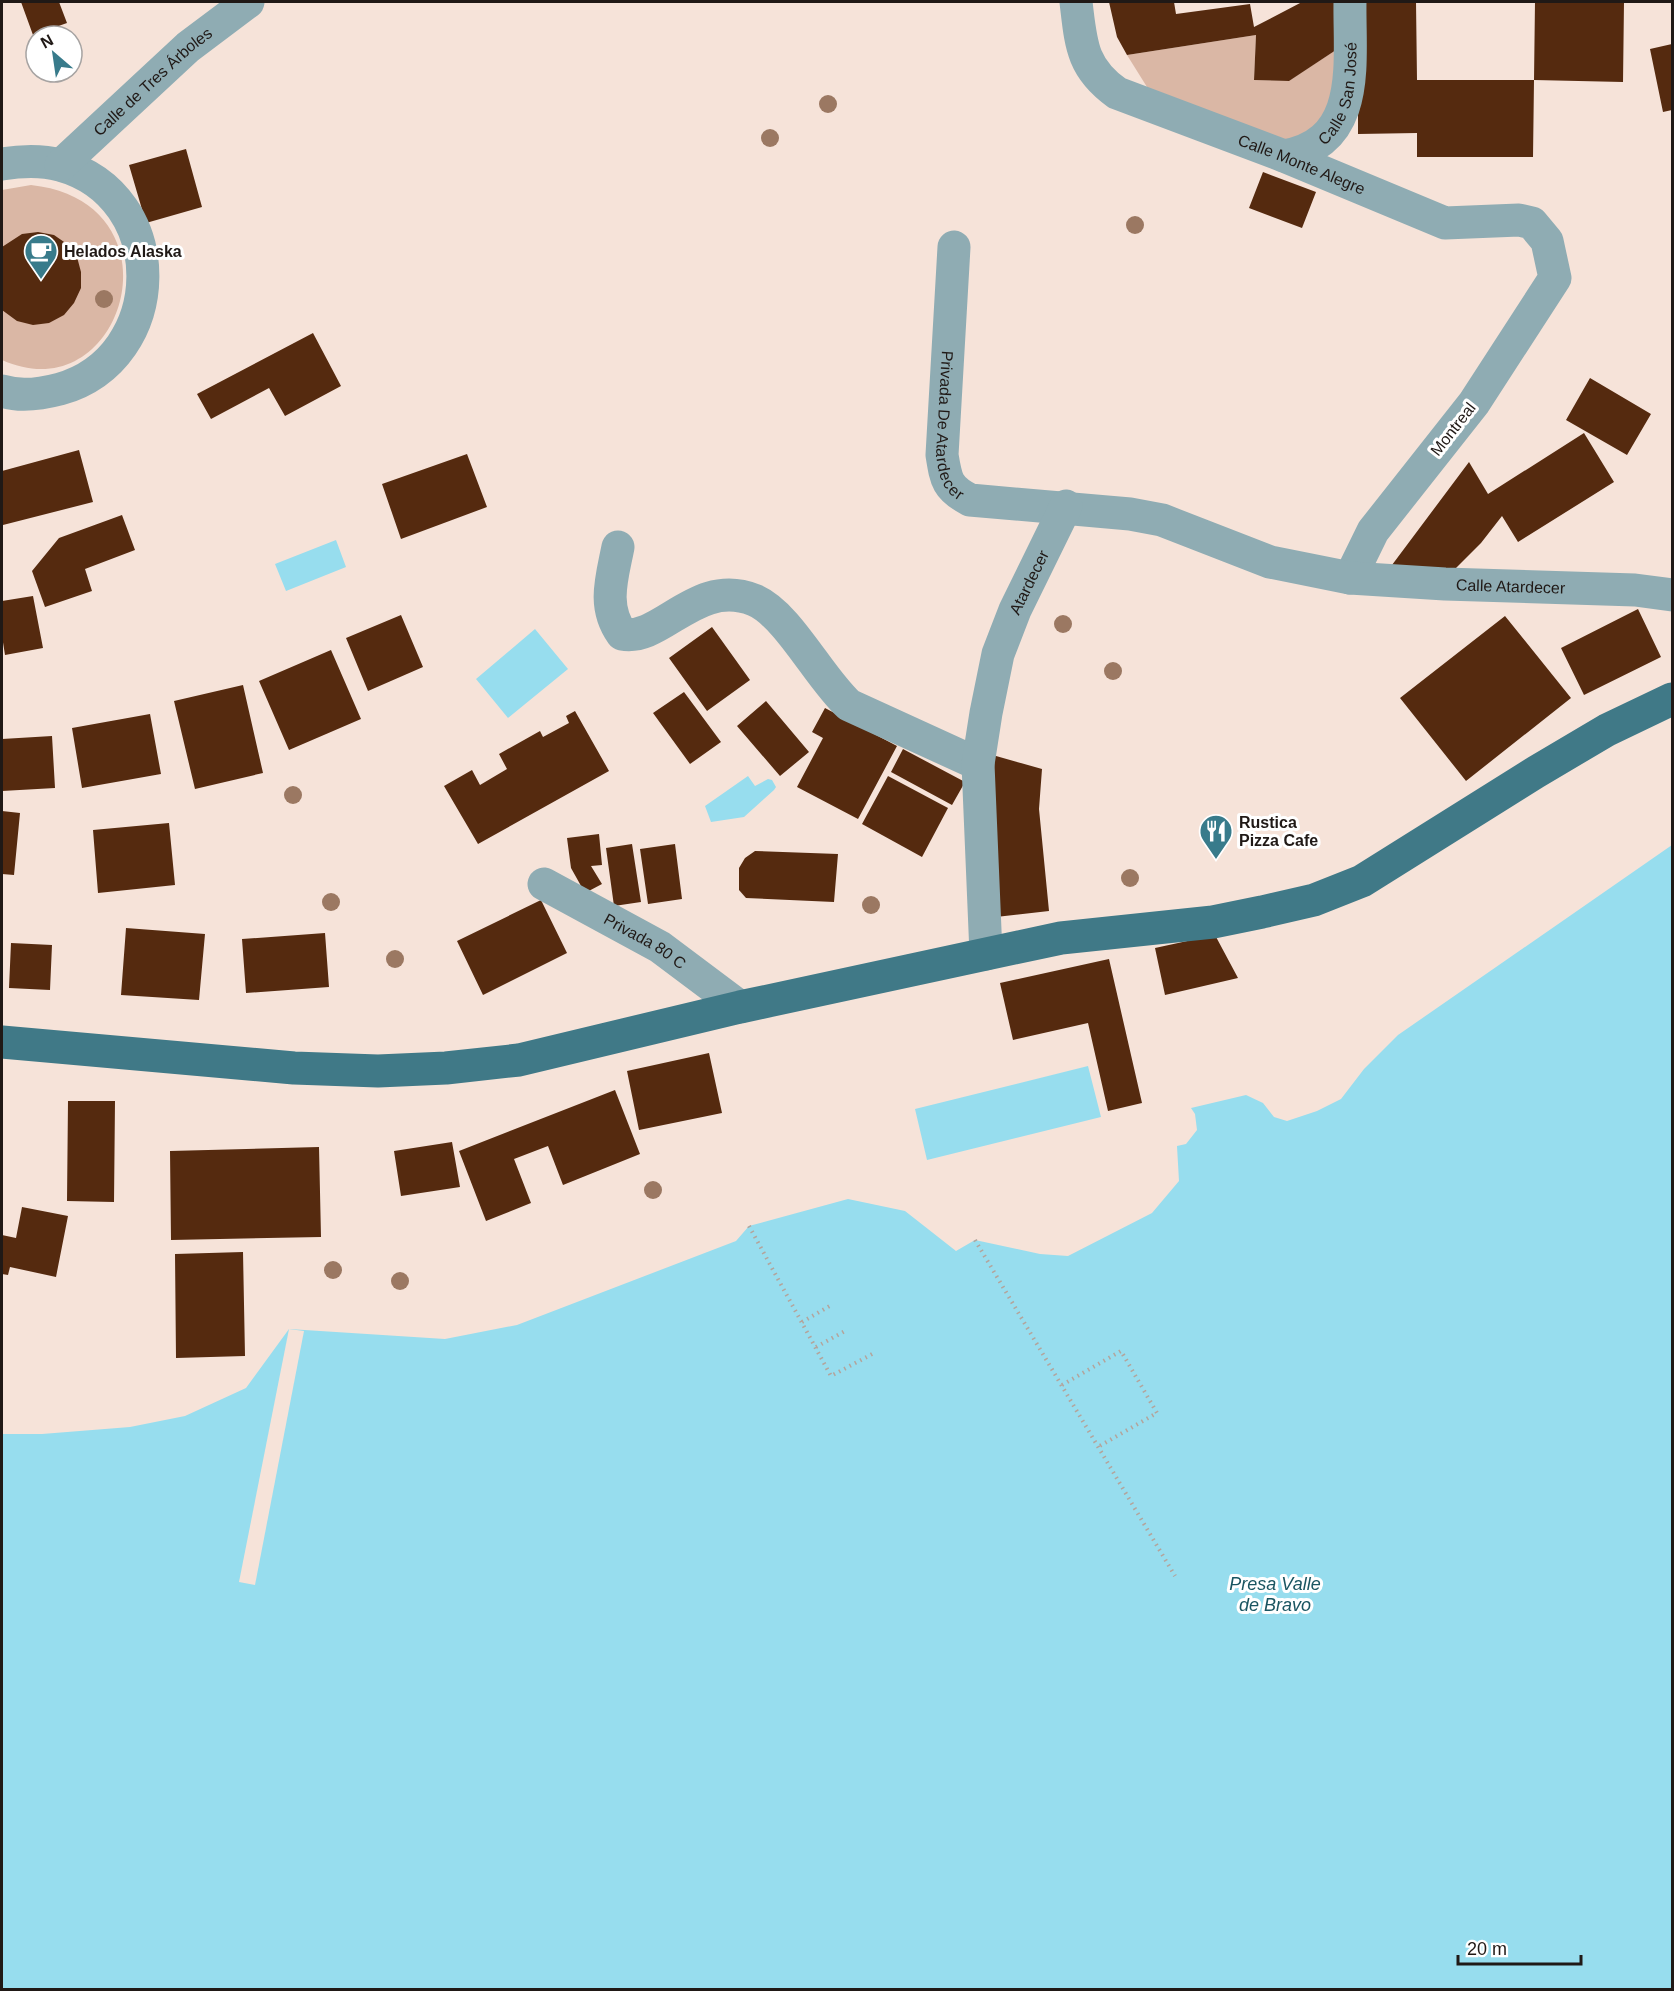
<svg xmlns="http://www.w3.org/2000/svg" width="1674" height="1991" font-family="Helvetica,sans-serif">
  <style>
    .green { fill: #dab7a5 }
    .water { fill: #97ddee }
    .pier { fill: #f6e3d9 }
    .building { fill: #552a0f }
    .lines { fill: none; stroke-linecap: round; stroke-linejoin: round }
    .path { stroke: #b3a49c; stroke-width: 4; stroke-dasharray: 1.5 4.5; stroke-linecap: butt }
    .minor { stroke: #8facb3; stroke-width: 33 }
    .major { stroke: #407987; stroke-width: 33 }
    .tree { fill: #9b7862 }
    .labels { text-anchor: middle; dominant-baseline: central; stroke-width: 6; stroke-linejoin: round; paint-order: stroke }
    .street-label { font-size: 16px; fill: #201916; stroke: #fff }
    .poi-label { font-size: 16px; font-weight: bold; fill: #201916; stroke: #fff; text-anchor: start }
    .water-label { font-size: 18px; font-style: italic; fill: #1a5561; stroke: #fff }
  </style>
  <rect width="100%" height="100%" fill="#f6e3d9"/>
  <path class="green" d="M1256 35 1254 80 1288 81 1339 48 1334 100 1323 123 1287 142 1152 95 1127 55Z
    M31 185C186 202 124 415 2 360V190Z"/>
  <path class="water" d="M336 540 346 567 286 591 275 564Z
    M535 629 568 669 508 718 476 679Z
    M748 776 755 786 768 779 772 780 776 787 774 790 744 817 711 822 705 806Z
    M1672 845V1989L2 1990V1434H42L130 1427 185 1416 246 1388 289 1329 445 1339 517 1325 736 1241 749 1226 848 1199 905 1211 956 1251 975 1240 1040 1254 1068 1256 1152 1213 1179 1181 1177 1146 1186 1144 1197 1130 1195 1114 1191 1108 1246 1095 1263 1103 1274 1117 1287 1121 1317 1111 1341 1099 1364 1069 1398 1035Z
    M1088 1066 1101 1117 927 1160 915 1109Z"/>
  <path class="pier" d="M289 1329 304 1331 255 1585 239 1582Z"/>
  <path class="building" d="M21 2H59L67 23 33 35Z
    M1109 2H1174L1176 14 1250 4 1254 27 1302 2H1341L1339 48 1289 81 1254 80 1256 35 1127 55 1117 37Z
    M1358 2H1416L1417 80H1534L1533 157H1417V133L1358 134Z
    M1535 2H1624L1623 82 1534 80Z
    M1672 44V110L1663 112 1650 49Z
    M186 149 202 207 146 223 129 165Z
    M1263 172 1316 192 1302 228 1249 208Z
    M38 232 54 235 67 244 77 257 81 272V288L74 303 64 315 49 323 33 325 17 321 2 310V247L22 234Z
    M313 333 341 386 285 416 269 388 211 419 197 394Z
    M1590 378 1651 414 1627 455 1566 420Z
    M1584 433 1614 482 1518 542 1502 516 1481 543 1450 574 1389 569 1469 462 1488 494Z
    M79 450 93 502 3 525 2 471Z
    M467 454 487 507 401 539 382 484Z
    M122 515 135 550 85 569 92 591 45 607 32 571 59 538Z
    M33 596 43 648 5 655 2 636V601Z
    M1638 609 1661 657 1584 695 1561 648Z
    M401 615 423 667 368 691 346 638Z
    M1505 616 1571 698 1466 781 1400 698Z
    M712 627 750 680 707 711 669 658Z
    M331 650 361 719 289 750 259 681Z
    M243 685 263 773 195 789 174 701Z
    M684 692 721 742 690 764 653 713Z
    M766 701 809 752 780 776 737 726Z
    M825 708 897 746 858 819 797 787 823 738 812 732Z
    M575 711 609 771 478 844 444 786 472 770 480 785 507 769 499 754 540 731 543 737 569 723 566 716Z
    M150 714 161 774 82 788 72 728Z
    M52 736 55 788 2 791V739Z
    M903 749 965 782 952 805 891 772Z
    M989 754 1042 769 1039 809 1049 911 996 917Z
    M888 776 948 808 922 857 862 824Z
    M2 811 20 813 14 875 2 874Z
    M169 823 175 885 98 893 93 830Z
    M599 834 602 865 591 866 602 884 585 893 571 868 567 838Z
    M632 844 641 902 614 906 606 848Z
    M675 844 682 899 648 904 640 849Z
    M755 851 838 854 834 902 746 898 739 890V868L745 858Z
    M541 900 567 953 483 995 457 941Z
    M126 928 205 934 199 1000 121 995Z
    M325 933 329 987 246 993 242 939Z
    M1215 935 1238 978 1165 995 1155 948Z
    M11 943 52 945 50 990 9 988Z
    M1109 959 1142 1103 1108 1111 1088 1023 1013 1040 1000 983Z
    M709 1053 722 1113 639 1130 627 1071Z
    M615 1090 640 1154 563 1185 548 1146 514 1159 531 1203 486 1221 459 1151Z
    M68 1101H115L114 1202 67 1201Z
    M452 1142 460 1187 401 1196 394 1151Z
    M319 1147 321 1237 171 1240 170 1151Z
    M22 1207 68 1216 56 1277 10 1267 8 1275 2 1274V1235L16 1238Z
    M243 1252 245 1356 176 1358 175 1254Z"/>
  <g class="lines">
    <path class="path" d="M749 1226 831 1376 876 1352
      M975 1240 1175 1576
      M802 1322 833 1304
      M816 1347 845 1331
      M1062 1385 1121 1351 1157 1413 1098 1447"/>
    <g class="minor">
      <path id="s1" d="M1076 2C1081 43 1081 67 1117 93L1284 156 1445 223 1519 220 1532 223 1547 241 1555 278 1474 403 1373 531 1350 578"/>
      <path id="s2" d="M1284 156C1363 142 1349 63 1350 2"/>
      <path d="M2 164C21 161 41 160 60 165 172 196 169 358 60 389 41 394 20 397 2 391"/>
      <path id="s3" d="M61 165 188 47 248 2"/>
      <path id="s4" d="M954 247 942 455C946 480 947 488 970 500L1130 514 1162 520 1270 562 1350 578 1445 584 1635 590 1672 595"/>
      <path d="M618 547C612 578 602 606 622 634 662 642 696 577 754 600 788 614 819 678 849 705L978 764"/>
      <path id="s5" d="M544 884 660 947 740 1007"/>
      <path id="s6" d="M986 954 978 764 986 713 998 654 1015 610 1066 506"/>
    </g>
    <path class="major" d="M2 1042 294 1068 378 1071 446 1068 519 1060 740 1007 1061 938 1213 922 1262 912 1314 900 1362 881 1536 772 1607 730 1672 699"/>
  </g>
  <g class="tree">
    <circle cx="828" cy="104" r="9"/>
    <circle cx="770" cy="138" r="9"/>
    <circle cx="1135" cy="225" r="9"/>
    <circle cx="104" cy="299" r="9"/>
    <circle cx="1063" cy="624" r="9"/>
    <circle cx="1113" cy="671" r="9"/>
    <circle cx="293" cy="795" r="9"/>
    <circle cx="1130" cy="878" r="9"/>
    <circle cx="331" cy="902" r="9"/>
    <circle cx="871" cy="905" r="9"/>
    <circle cx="395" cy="959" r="9"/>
    <circle cx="653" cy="1190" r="9"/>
    <circle cx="333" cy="1270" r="9"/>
    <circle cx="400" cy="1281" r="9"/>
  </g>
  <defs>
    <symbol id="cafe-pin" viewBox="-11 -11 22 30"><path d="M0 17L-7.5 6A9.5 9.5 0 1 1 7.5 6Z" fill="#387b8b" stroke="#fff"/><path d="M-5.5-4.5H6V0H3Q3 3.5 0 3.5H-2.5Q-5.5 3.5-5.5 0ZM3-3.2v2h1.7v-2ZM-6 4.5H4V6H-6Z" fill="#fff"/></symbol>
    <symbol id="restaurant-pin" viewBox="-11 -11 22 30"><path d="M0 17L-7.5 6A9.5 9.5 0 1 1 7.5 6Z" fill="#387b8b" stroke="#fff"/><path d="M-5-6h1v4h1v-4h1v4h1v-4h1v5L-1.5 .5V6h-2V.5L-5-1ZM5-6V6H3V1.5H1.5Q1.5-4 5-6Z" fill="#fff"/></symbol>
  </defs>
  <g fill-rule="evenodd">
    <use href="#cafe-pin" x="22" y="232" width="38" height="52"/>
    <use href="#restaurant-pin" x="1197" y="812" width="38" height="52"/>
  </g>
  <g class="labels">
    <g class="street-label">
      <text stroke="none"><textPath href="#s3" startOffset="124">Calle de Tres Árboles</textPath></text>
      <text stroke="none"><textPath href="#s2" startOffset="93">Calle San José</textPath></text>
      <text stroke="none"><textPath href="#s1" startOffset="302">Calle Monte Alegre</textPath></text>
      <text stroke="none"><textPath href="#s4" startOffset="180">Privada De Atardecer</textPath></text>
      <text transform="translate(1453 429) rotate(-52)">Montreal</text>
      <text stroke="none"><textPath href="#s6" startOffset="380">Atardecer</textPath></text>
      <text stroke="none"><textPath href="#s4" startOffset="816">Calle Atardecer</textPath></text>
      <text stroke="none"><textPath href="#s5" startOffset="116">Privada 80 C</textPath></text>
    </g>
    <g class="poi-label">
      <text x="64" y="251">Helados Alaska</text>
      <text x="1239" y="822">Rustica<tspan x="1239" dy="18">Pizza Cafe</tspan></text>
    </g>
    <g class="water-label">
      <text x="1275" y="1584">Presa Valle<tspan x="1275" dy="21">de Bravo</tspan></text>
    </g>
  </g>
  <rect width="1674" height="1991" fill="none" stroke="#201916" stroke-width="6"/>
  <g transform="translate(54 54) rotate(331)"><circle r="28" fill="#ffffff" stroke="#a6a3a2" stroke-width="1.5"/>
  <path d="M0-4.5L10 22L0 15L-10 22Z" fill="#387b8b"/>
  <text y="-9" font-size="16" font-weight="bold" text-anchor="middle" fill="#201916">N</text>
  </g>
  <path d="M1458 1955v9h123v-9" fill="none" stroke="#201916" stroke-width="3"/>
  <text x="1467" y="1955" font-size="18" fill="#201916" stroke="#ffffff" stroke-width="4.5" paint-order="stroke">20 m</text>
</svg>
